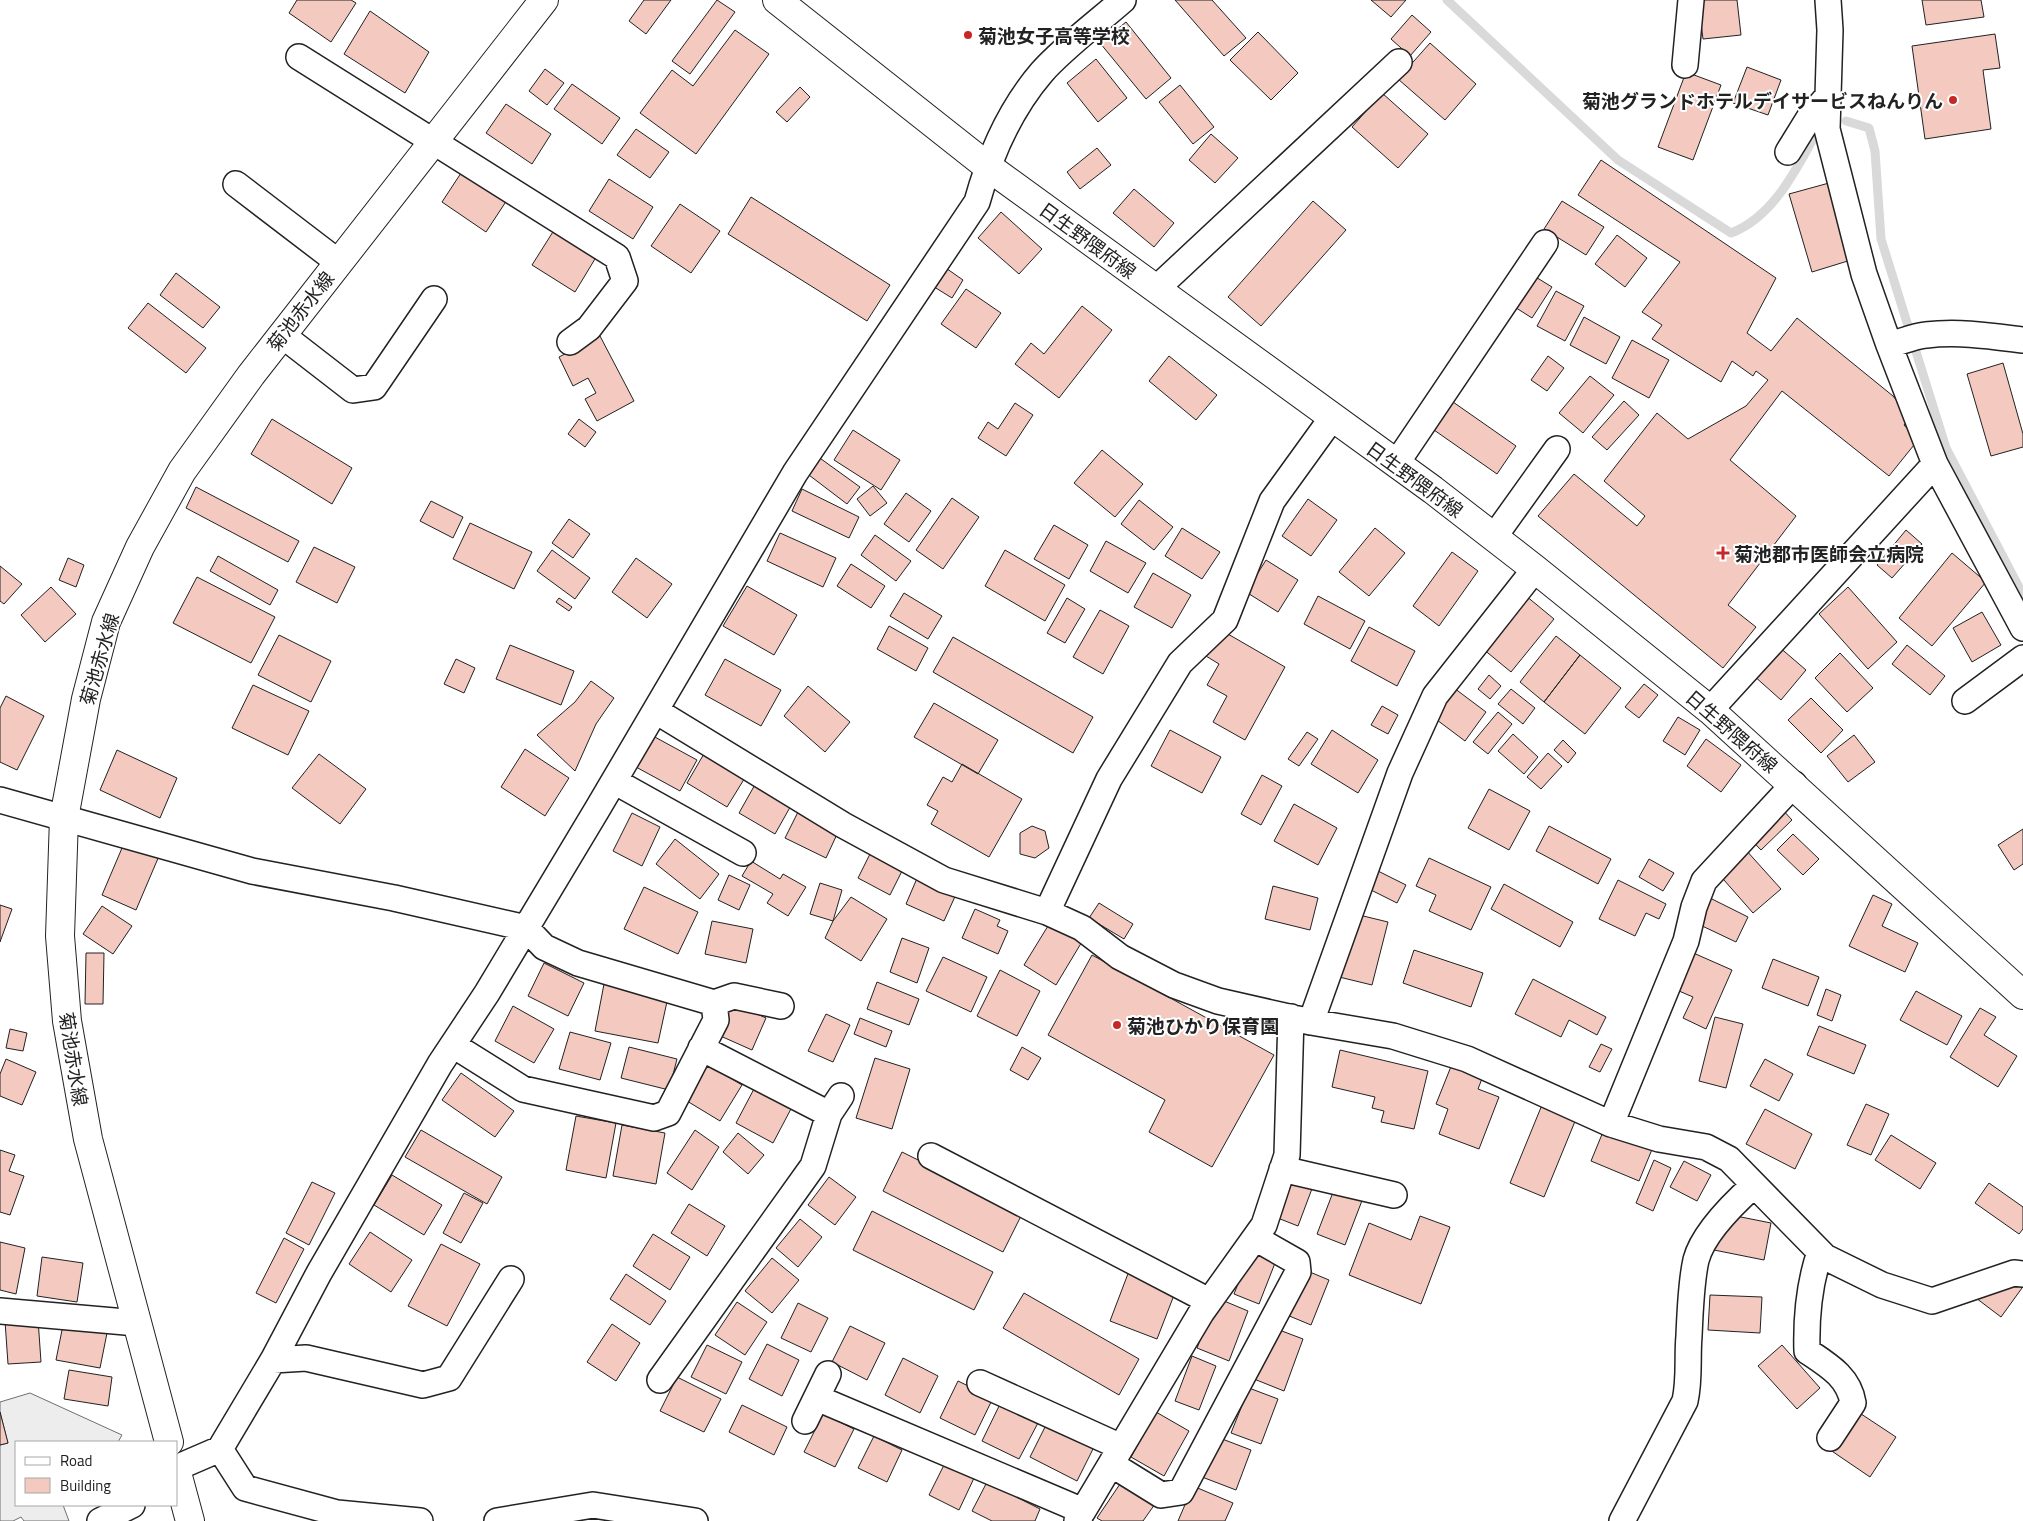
<svg xmlns="http://www.w3.org/2000/svg" width="2023" height="1521" font-family="'Titillium Web','Noto Sans JP',sans-serif">
  <style>
    .parking { fill: #ededed; stroke: #6f6f6f }
    .lines { fill: none; stroke-linecap: round; stroke-linejoin: round }
    .stream { stroke: #d9d9d9; stroke-width: 9 }
    .building { fill: #f3c9c0; stroke: #222 }
    .minor-casing { stroke: #222; stroke-width: 28 }
    .secondary-casing { stroke: #222; stroke-width: 30 }
    .primary-casing { stroke: #222; stroke-width: 30 }
    .minor { stroke: #fff; stroke-width: 25 }
    .secondary { stroke: #fff; stroke-width: 28 }
    .primary { stroke: #fff; stroke-width: 28 }
    .poi-dot { fill: #c62828; stroke: #fff; stroke-width: 2 }
    .labels { text-anchor: middle; dominant-baseline: central; stroke-width: 4; stroke-linejoin: round; paint-order: stroke }
    .poi-label { font-size: 19px; font-weight: bold; fill: #222; stroke: #fff; text-anchor: start }
    .street-label { font-size: 19px; fill: #222; stroke: #fff }
  </style>
  <rect width="100%" height="100%" fill="#fff"/>
  <path class="parking" d="M30 1393 122 1435 118 1442H16V1505H63L69 1521H24L21 1517 13 1521H0V1445L8 1443 0 1412V1402Z"/>
  <g class="lines">
    <path class="stream" d="M1447 0 1618 160 1731 233C1771 218 1794 174 1813 139
      M1846 121 1869 128 1875 151 1881 239 1946 448 2023 595"/>
  </g>
  <path class="building" d="M297 0H351L356 3 331 42 289 13Z
    M644 0H671L646 34 629 21Z
    M717 0 735 12 690 74 672 61Z
    M1175 0H1212L1246 38 1224 56Z
    M1371 0H1406L1391 17Z
    M1698 0H1737L1741 35 1703 39Z
    M1922 0H1981L1984 17 1926 25Z
    M370 11 429 52 405 93 344 54Z
    M1412 15 1431 32 1410 56 1391 39Z
    M1126 22 1171 78 1146 99 1100 43Z
    M735 30 769 54 696 154 640 113 672 70 693 86Z
    M1258 32 1298 73 1271 100 1230 60Z
    M1995 34 2000 68 1983 70 1991 129 1925 139 1912 46Z
    M1430 43 1476 84 1445 120 1398 79Z
    M1096 59 1127 98 1098 122 1067 83Z
    M1747 67 1781 80 1768 115 1733 103Z
    M545 69 564 83 547 105 529 91Z
    M1686 72 1721 85 1693 160 1658 147Z
    M572 84 620 118 602 144 554 109Z
    M1180 85 1214 127 1193 144 1159 102Z
    M800 87 810 97 787 122 776 112Z
    M1382 93 1428 134 1398 168 1352 127Z
    M506 104 551 134 532 164 486 133Z
    M636 129 669 152 650 178 617 155Z
    M1211 134 1238 158 1215 183 1189 160Z
    M1097 148 1111 165 1080 189 1067 172Z
    M1601 160 1776 278 1747 333 1771 351 1797 318 1893 396 1910 417 1904 425 1918 440 1889 476 1782 391 1730 460 1796 516 1728 605 1756 627 1723 668 1538 516 1574 474 1637 526 1645 516 1604 481 1657 413 1688 439 1746 406 1768 380 1756 371 1753 376 1732 361 1721 382 1652 339 1662 325 1642 312 1680 262 1578 195Z
    M463 170 507 200 486 232 442 202Z
    M609 179 653 207 633 239 589 211Z
    M1829 183 1851 260 1812 272 1789 194Z
    M1134 189 1174 223 1154 247 1113 213Z
    M751 197 890 285 867 321 728 234Z
    M1313 201 1346 230 1261 326 1228 297Z
    M1562 201 1604 227 1586 255 1544 229Z
    M680 204 720 231 691 273 651 246Z
    M1001 212 1042 249 1019 274 978 238Z
    M556 227 598 254 575 292 532 265Z
    M1617 235 1647 258 1625 287 1595 264Z
    M943 266 963 280 952 298 931 285Z
    M1521 268 1552 287 1532 318 1502 299Z
    M176 273 220 307 203 328 160 295Z
    M966 289 1001 313 976 348 941 324Z
    M1556 291 1584 306 1565 341 1537 326Z
    M148 303 206 348 186 373 128 328Z
    M1082 306 1112 330 1059 398 1015 364 1031 343 1044 354Z
    M1584 317 1620 337 1606 364 1570 345Z
    M600 336 634 401 597 421 585 399 596 393 588 378 573 386 559 357Z
    M1632 340 1669 360 1649 398 1612 378Z
    M1169 356 1217 395 1196 420 1149 381Z
    M1548 356 1564 368 1547 391 1531 380Z
    M2003 363 2023 434V447L1991 456 1967 374Z
    M1590 376 1614 395 1583 433 1559 413Z
    M1443 395 1516 446 1497 474 1424 423Z
    M1624 401 1639 415 1607 450 1592 437Z
    M1015 403 1033 415 1006 456 978 438 988 422 998 429Z
    M272 419 352 468 332 504 251 454Z
    M579 419 596 432 585 447 568 434Z
    M853 430 900 460 881 490 834 460Z
    M1102 450 1143 484 1115 517 1074 483Z
    M817 456 860 487 847 504 805 472Z
    M873 486 887 503 870 516 857 499Z
    M196 487 299 541 288 562 186 508Z
    M802 489 859 517 849 538 792 511Z
    M906 493 931 511 909 542 884 524Z
    M952 498 979 517 943 569 916 550Z
    M1308 499 1337 520 1311 556 1282 536Z
    M1139 500 1173 527 1154 550 1121 524Z
    M431 501 463 517 453 538 420 521Z
    M569 519 590 534 573 558 552 543Z
    M470 523 532 552 514 589 453 559Z
    M1054 525 1088 545 1069 579 1034 559Z
    M1182 528 1220 552 1202 579 1165 556Z
    M1375 528 1405 553 1369 596 1339 572Z
    M1906 530 1922 544 1892 578 1877 565Z
    M780 533 836 558 823 587 767 561Z
    M875 535 911 561 896 581 861 555Z
    M1106 541 1146 563 1128 593 1090 571Z
    M314 547 355 567 337 603 296 582Z
    M552 550 590 578 575 599 537 571Z
    M1005 550 1065 585 1045 621 985 586Z
    M1452 552 1478 571 1439 626 1413 606Z
    M1952 553 1986 582 1932 646 1899 618Z
    M218 556 278 590 270 605 210 571Z
    M68 558 84 565 76 587 59 580Z
    M636 558 672 584 647 618 612 592Z
    M1266 560 1298 580 1278 612 1246 592Z
    M851 564 885 586 871 608 837 586Z
    M0 566 22 584 4 604 0 601Z
    M1153 573 1191 595 1172 628 1134 607Z
    M197 577 275 617 251 663 173 623Z
    M747 586 797 615 774 655 723 626Z
    M1514 586 1554 619 1511 672 1471 639Z
    M51 587 76 614 45 642 21 615Z
    M1848 587 1897 642 1868 669 1819 614Z
    M904 593 942 616 928 639 890 616Z
    M1318 596 1365 621 1350 649 1304 624Z
    M559 598 572 607 569 611 556 602Z
    M1067 598 1085 609 1065 643 1047 633Z
    M1100 610 1129 626 1103 674 1073 657Z
    M1982 612 2001 645 1972 662 1953 628Z
    M889 626 928 648 916 671 877 649Z
    M1369 627 1415 651 1397 686 1351 661Z
    M1221 630 1285 667 1245 740 1213 722 1227 696 1207 685 1219 664 1206 656Z
    M279 635 331 661 311 702 258 675Z
    M1556 636 1580 655 1544 702 1520 682Z
    M953 637 1093 717 1073 753 933 672Z
    M510 645 574 671 561 705 496 679Z
    M1907 645 1945 676 1930 695 1892 664Z
    M1778 646 1806 670 1781 700 1753 675Z
    M1840 653 1873 688 1847 712 1815 678Z
    M1580 655 1621 688 1585 734 1544 702Z
    M456 659 475 668 464 693 444 684Z
    M725 659 781 690 761 726 705 695Z
    M1489 675 1501 686 1490 699 1478 689Z
    M591 681 614 698 596 724 575 771 537 735 575 702Z
    M1644 684 1658 695 1639 718 1625 707Z
    M253 685 309 711 288 755 232 728Z
    M1450 685 1486 712 1465 741 1429 714Z
    M808 686 850 722 825 752 784 716Z
    M1511 689 1535 708 1523 724 1498 704Z
    M6 696 44 716 17 770 0 762V708Z
    M1811 698 1843 730 1821 753 1788 720Z
    M934 703 998 740 978 774 914 737Z
    M1382 706 1398 715 1388 734 1371 725Z
    M1498 712 1512 724 1488 754 1473 742Z
    M1678 717 1700 730 1685 755 1663 741Z
    M1170 730 1221 757 1202 793 1151 766Z
    M1332 730 1378 760 1358 793 1311 764Z
    M1307 732 1318 739 1299 766 1288 759Z
    M1513 734 1538 757 1524 774 1498 751Z
    M1854 735 1875 762 1848 782 1827 756Z
    M653 736 697 760 680 791 636 767Z
    M1706 739 1741 765 1721 792 1687 766Z
    M1563 740 1576 753 1568 763 1554 750Z
    M525 749 569 778 545 816 501 787Z
    M117 750 177 778 160 818 100 790Z
    M705 752 746 776 727 807 687 783Z
    M1548 753 1562 766 1541 789 1527 777Z
    M319 754 366 789 340 824 292 788Z
    M962 764 1022 799 989 857 931 824 938 811 927 805 943 777 952 782Z
    M1262 775 1282 786 1261 825 1241 814Z
    M757 781 793 802 775 834 739 813Z
    M1489 789 1530 811 1509 850 1468 828Z
    M1770 796 1792 820 1761 850 1738 826Z
    M1294 804 1337 828 1318 865 1274 841Z
    M799 810 839 830 826 858 785 838Z
    M632 813 660 827 642 866 613 851Z
    M1032 826 1045 831 1049 848 1035 858 1020 854V833Z
    M1549 826 1611 859 1598 884 1536 851Z
    M2023 829V864L2014 870 1998 845Z
    M1793 834 1819 859 1803 875 1777 850Z
    M675 839 719 874 700 899 656 864Z
    M1736 839 1781 889 1753 913 1709 863Z
    M125 841 159 856 136 910 102 895Z
    M873 848 905 865 890 895 858 878Z
    M1429 858 1491 887 1471 930 1429 911 1436 895 1416 886Z
    M1649 859 1674 873 1663 891 1639 877Z
    M751 861 780 879 783 874 806 887 788 916 767 903 773 894 742 876Z
    M1368 866 1406 885 1397 903 1359 884Z
    M729 875 750 885 739 910 718 900Z
    M918 876 957 892 944 921 906 904Z
    M1618 880 1666 904 1659 919 1646 913 1635 936 1599 919Z
    M820 883 842 890 833 921 810 914Z
    M1504 884 1573 922 1560 947 1491 909Z
    M1273 886 1318 898 1310 930 1265 919Z
    M644 887 698 912 678 954 624 929Z
    M1873 895 1892 904 1882 926 1918 943 1905 972 1849 946Z
    M851 897 887 919 861 961 825 938 833 921Z
    M1710 898 1748 917 1736 942 1698 924Z
    M1099 903 1133 924 1124 939 1089 918Z
    M0 905 12 909 0 942Z
    M102 906 132 926 113 954 83 934Z
    M975 909 1000 920 997 926 1008 931 998 954 962 938Z
    M1351 913 1388 922 1372 985 1335 976Z
    M712 921 753 929 746 963 705 954Z
    M1051 921 1083 940 1056 985 1024 965Z
    M902 938 929 948 917 983 890 972Z
    M1682 948 1732 970 1706 1029 1683 1018 1693 997 1665 985Z
    M1414 950 1483 973 1471 1007 1403 983Z
    M86 953H104L103 1004H85Z
    M1092 955 1274 1055 1212 1167 1149 1132 1165 1100 1048 1035Z
    M943 957 987 977 971 1012 926 991Z
    M1773 959 1819 977 1808 1006 1762 988Z
    M544 963 584 983 568 1016 528 996Z
    M1000 970 1040 991 1017 1036 977 1016Z
    M1533 979 1606 1017 1597 1035 1569 1020 1561 1037 1515 1014Z
    M877 982 919 999 909 1025 867 1009Z
    M604 984 668 997 658 1043 595 1031Z
    M1826 989 1841 995 1832 1021 1817 1015Z
    M1916 991 1962 1016 1947 1045 1900 1020Z
    M730 1002 766 1018 752 1050 716 1034Z
    M513 1006 554 1029 534 1063 495 1041Z
    M1980 1008 1996 1017 1984 1035 2017 1056 1998 1087 1950 1057Z
    M826 1014 850 1025 833 1062 808 1051Z
    M1715 1017 1743 1024 1726 1088 1699 1081Z
    M860 1018 892 1031 886 1047 854 1034Z
    M1819 1026 1866 1045 1854 1074 1807 1055Z
    M10 1029 27 1033 23 1051 6 1048Z
    M570 1032 611 1043 600 1080 559 1069Z
    M1601 1044 1612 1049 1600 1072 1589 1067Z
    M629 1047 677 1059 669 1090 621 1078Z
    M1022 1047 1041 1058 1028 1080 1010 1070Z
    M1340 1050 1428 1071 1414 1129 1381 1122 1384 1111 1372 1108 1375 1097 1332 1087Z
    M875 1058 910 1069 892 1129 856 1118Z
    M6 1059 36 1072 22 1105 0 1096V1074Z
    M1765 1059 1793 1074 1779 1101 1750 1086Z
    M704 1062 742 1085 720 1121 682 1098Z
    M1452 1064 1483 1076 1478 1089 1499 1097 1479 1149 1439 1134 1448 1109 1436 1104Z
    M461 1073 514 1111 495 1137 442 1100Z
    M755 1087 792 1107 773 1143 736 1123Z
    M1544 1100 1578 1114 1544 1197 1510 1183Z
    M1866 1104 1889 1114 1871 1155 1847 1145Z
    M1765 1109 1812 1134 1795 1169 1746 1144Z
    M576 1116 616 1123 606 1178 566 1170Z
    M622 1125 665 1133 656 1184 613 1176Z
    M1605 1127 1653 1147 1639 1181 1591 1161Z
    M421 1130 502 1177 487 1204 405 1157Z
    M695 1130 719 1147 692 1190 667 1173Z
    M738 1133 764 1155 748 1174 723 1152Z
    M1891 1135 1936 1163 1920 1189 1875 1160Z
    M0 1150 15 1155 9 1171 24 1176 10 1215 0 1212Z
    M902 1152 1023 1212 1003 1252 883 1191Z
    M1654 1160 1671 1168 1653 1211 1636 1203Z
    M1684 1161 1711 1175 1697 1201 1670 1187Z
    M392 1175 442 1205 424 1235 374 1205Z
    M1286 1175 1313 1186 1298 1226 1270 1215Z
    M829 1177 856 1197 835 1225 808 1205Z
    M312 1182 335 1193 309 1245 286 1233Z
    M1989 1183 2023 1207V1229L2019 1234 1975 1203Z
    M1335 1187 1363 1198 1345 1245 1317 1234Z
    M464 1193 483 1203 461 1243 443 1233Z
    M689 1204 725 1226 707 1256 671 1233Z
    M872 1211 993 1272 974 1310 853 1250Z
    M1716 1212 1771 1223 1764 1260 1709 1249Z
    M1420 1216 1450 1227 1421 1304 1349 1275 1369 1223 1411 1240Z
    M800 1219 822 1237 798 1267 776 1248Z
    M370 1232 412 1260 391 1292 349 1264Z
    M653 1234 690 1257 670 1290 633 1266Z
    M284 1238 304 1249 276 1303 256 1293Z
    M0 1242 25 1248 16 1294 0 1290Z
    M441 1244 480 1264 447 1326 408 1306Z
    M1252 1248 1277 1258 1259 1304 1234 1294Z
    M42 1257 83 1263 77 1302 37 1296Z
    M772 1258 799 1280 772 1313 745 1291Z
    M1994 1267 2022 1288 2001 1317 1972 1295Z
    M1305 1270 1329 1280 1311 1325 1287 1315Z
    M1129 1271 1176 1290 1157 1339 1110 1321Z
    M626 1274 666 1301 650 1325 610 1299Z
    M1024 1293 1139 1359 1119 1395 1003 1328Z
    M1710 1295 1762 1297 1760 1333 1708 1330Z
    M1217 1298 1248 1311 1229 1361 1197 1348Z
    M737 1302 767 1322 745 1355 715 1335Z
    M798 1303 828 1318 811 1352 781 1338Z
    M38 1319 41 1362 8 1364 5 1321Z
    M64 1320 108 1328 100 1368 56 1360Z
    M612 1324 640 1343 616 1381 587 1362Z
    M850 1326 885 1343 867 1380 832 1362Z
    M1274 1328 1303 1339 1284 1391 1254 1379Z
    M767 1344 799 1360 782 1396 749 1379Z
    M707 1345 742 1362 726 1394 691 1377Z
    M1782 1345 1820 1388 1797 1409 1758 1366Z
    M1192 1356 1216 1366 1199 1410 1175 1401Z
    M903 1358 938 1376 920 1413 885 1395Z
    M69 1370 112 1377 108 1406 64 1399Z
    M677 1377 721 1399 704 1432 660 1411Z
    M958 1381 993 1398 975 1435 940 1418Z
    M1249 1388 1278 1399 1261 1444 1231 1433Z
    M1001 1402 1039 1421 1019 1459 982 1441Z
    M1843 1402 1896 1437 1870 1477 1817 1441Z
    M742 1405 787 1427 774 1455 729 1432Z
    M0 1412 8 1443 0 1445Z
    M1156 1412 1189 1431 1164 1476 1131 1457Z
    M823 1414 854 1429 835 1467 804 1452Z
    M1048 1421 1095 1445 1077 1481 1030 1457Z
    M874 1436 902 1450 887 1482 858 1468Z
    M1217 1437 1251 1450 1236 1490 1202 1477Z
    M946 1461 975 1476 959 1510 929 1495Z
    M1122 1481 1155 1504 1143 1521H1102L1097 1518Z
    M987 1482 1040 1509 1035 1521H992L972 1511Z
    M1193 1486 1233 1503 1225 1521H1178Z"/>
  <g class="lines">
    <defs>
      <path id="minor" d="M1828 0 1830 30 1827 129 1864 274 1889 345 1935 464 2023 628
        M299 57 617 257 625 281 589 328 570 342
        M1685 65 1691 0
        M1788 152 1809 118 1828 96
        M236 184 338 262
        M1156 289 1399 62
        M282 335 353 390 374 387 434 299
        M1889 345C1901 342 1914 336 1926 335 1959 331 1991 336 2023 340
        M1396 464 1545 243
        M1494 537 1557 449
        M1965 701 2023 658
        M1710 710 1935 464
        M656 711 843 825 944 880 1047 912 1082 928 1120 957 1174 985 1218 1001 1311 1022 1393 1036 1467 1059 1611 1124 1659 1139 1706 1147 1729 1159 1825 1257 1882 1285 1932 1301 2014 1273 2023 1274
        M614 781 743 853
        M0 800 252 871 394 898 526 928 544 947 578 963 714 1003 716 1020 668 1113 654 1118 523 1089 453 1045
        M1047 912 1109 779 1180 663 1225 620 1272 501 1332 418
        M714 1003 734 996 781 1006
        M1311 1022 1400 773 1435 696 1535 569
        M701 1048 829 1114
        M1611 1124 1686 941 1694 907 1704 881 1794 784
        M931 1156 1209 1301
        M1282 1169 1394 1195
        M1820 1252C1809 1284 1806 1317 1807 1351 1828 1365 1849 1377 1853 1403L1830 1438
        M0 1311 137 1323
        M273 1360 306 1358 423 1385 449 1378 511 1279
        M660 1380 813 1166 829 1114 841 1096
        M980 1383 1121 1447
        M817 1398 1083 1511
        M805 1421 828 1374
        M220 1449 245 1488 337 1513 420 1521
        M1111 1464 1161 1495 1181 1492 1298 1272 1297 1262 1255 1238
        M176 1468 220 1449 273 1360 319 1273 440 1064 487 993 598 808 795 473 977 202C990 155 1010 109 1042 72 1063 48 1098 22 1123 0
        M100 1521 132 1505
        M497 1521 593 1505 695 1521
        M1077 1521 1201 1313 1264 1225 1287 1155 1291 1017
        M1622 1521 1685 1401C1690 1379 1687 1358 1689 1336 1690 1313 1691 1282 1696 1260 1703 1233 1734 1203 1754 1185"/>
      <path id="secondary" d="M777 0 987 166 1433 490 1535 569 1710 710 2023 995"/>
      <path id="primary" d="M169 1442 88 1139 67 1021 60 936 64 818 86 699 106 622 140 547 182 471 251 375 544 0
        M176 1469 190 1521"/>
    </defs>
    <use href="#minor" class="minor-casing"/>
    <use href="#secondary" class="secondary-casing"/>
    <use href="#primary" class="primary-casing"/>
    <use href="#minor" class="minor"/>
    <use href="#secondary" class="secondary"/>
    <use href="#primary" class="primary"/>
  </g>
  <g class="poi-dot">
    <circle cx="968" cy="35" r="5"/>
    <circle cx="1953" cy="100" r="5"/>
    <path d="M1720.5 545.5h5v5h5v5h-5v5h-5v-5h-5v-5h5z"/>
    <circle cx="1117" cy="1025" r="5"/>
  </g>
  <g class="labels">
    <g class="poi-label">
      <text x="978" y="35">菊池女子高等学校</text>
      <text x="1943" y="100" text-anchor="end">菊池グランドホテルデイサービスねんりん</text>
      <text x="1734" y="553">菊池郡市医師会立病院</text>
      <text x="1127" y="1025">菊池ひかり保育園</text>
    </g>
    <g class="street-label">
      <text transform="translate(1088 240) rotate(36)">日生野隈府線</text>
      <text transform="translate(300 311) rotate(-52)">菊池赤水線</text>
      <text transform="translate(1415 479) rotate(36)">日生野隈府線</text>
      <text transform="translate(99 659) rotate(-74)">菊池赤水線</text>
      <text transform="translate(1732 731) rotate(41)">日生野隈府線</text>
      <text transform="translate(74 1059) rotate(81)">菊池赤水線</text>
    </g>
  </g>
  <rect x="15" y="1441" width="162" height="65" fill="#ffffff" stroke="#a7a7a7"/>
  <rect x="25" y="1457" width="25" height="8" fill="#ffffff" stroke="#a7a7a7"/>
  <text x="60" y="1466" font-size="15" fill="#222222">Road</text>
  <rect x="25" y="1478" width="25" height="15" fill="#f3c9c0" stroke="#a7a7a7"/>
  <text x="60" y="1491" font-size="15" fill="#222222">Building</text>
</svg>
